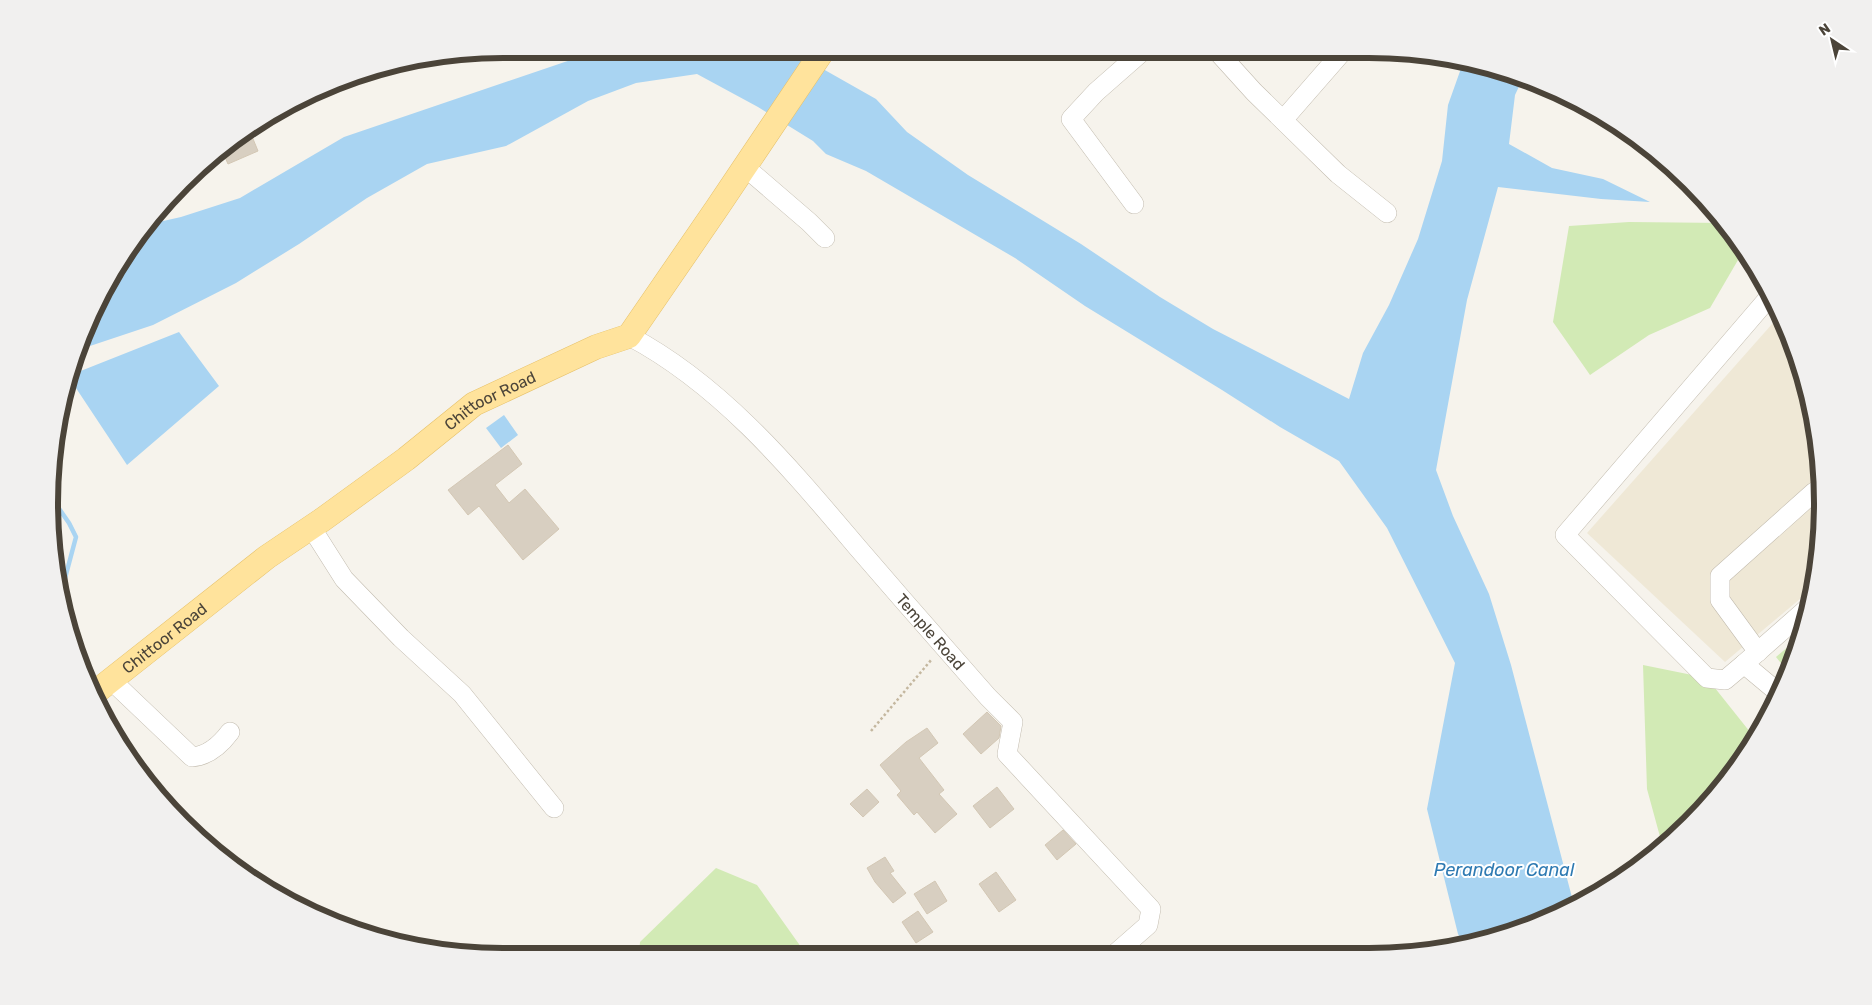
<svg xmlns="http://www.w3.org/2000/svg" width="1872" height="1005" font-family="Rubik,sans-serif">
  <style>
    .education { fill: #efe8d6 }
    .green { fill: #d2eab5 }
    .water { fill: #a9d4f2 }
    .lines { fill: none; stroke-linecap: round; stroke-linejoin: round }
    .stream { stroke: #a9d4f2; stroke-width: 4.5 }
    .building { fill: #d8cfc1; stroke: #d3c7b4 }
    .minor-casing { stroke: #c2bbae; stroke-width: 20 }
    .major-casing { stroke: #e6c16a; stroke-width: 25 }
    .path { stroke: #c4b79f; stroke-width: 2.5; stroke-dasharray: 2.5 2.5; stroke-linecap: butt }
    .minor { stroke: #fff; stroke-width: 19 }
    .major { stroke: #ffe39c; stroke-width: 24 }
    .labels { text-anchor: middle; dominant-baseline: central; stroke-width: 4; stroke-linejoin: round; paint-order: stroke }
    .street-label { font-size: 16px; fill: #4b4439; stroke: #fff }
    .water-label { font-size: 18px; font-style: italic; fill: #2e7ab2; stroke: #fff }
    .rim { fill: none; stroke: #4b4439; stroke-width: 6 }
  </style>
  <rect width="100%" height="100%" fill="#f6f3ec"/>
  <path class="education" d="M1780 315 1799 357 1819 444 1822 532 1813 588 1725 662 1587 533Z"/>
  <path class="green" d="M1629 222 1725 223 1729 228 1738 260 1710 308 1649 335 1590 375 1553 322 1569 226Z
    M1802 635 1788 672 1776 657Z
    M1643 665 1707 678 1754 737 1710 802 1662 844 1647 789Z
    M716 868 757 885 806 954 639 955 640 942Z"/>
  <path class="water" d="M603 49H782L793 52 876 99 907 132 968 175 1081 244 1160 297 1213 329 1349 399 1363 353 1389 305 1418 239 1442 161 1448 105 1464 60 1487 64 1523 78 1515 95 1509 144 1552 168 1603 179 1650 202 1601 199 1498 187 1467 300 1436 470 1453 516 1489 594 1511 665 1574 905 1543 922 1463 943 1458 934 1427 809 1455 663 1387 528 1339 461 1280 427 1222 390 1085 306 1015 258 866 171 826 154 813 141 758 107 697 74 636 83 588 101 506 146 427 164 367 198 299 244 236 283 153 325 81 349 125 251 150 224 181 217 240 198 344 137Z
    M179 332 219 386 127 465 68 376Z
    M504 415 518 435 501 448 486 428Z"/>
  <g class="lines">
    <path class="stream" d="M53 500 69 523 76 537 60 597"/>
  </g>
  <path class="building" d="M251 134 258 151 228 164 221 148 224 145Z
    M508 445 522 464 495 485 509 503 525 489 559 529 523 560 479 506 468 515 448 490Z
    M987 712 1001 726 999 738 981 754 963 734Z
    M927 728 938 743 919 758 944 790 939 794 957 814 935 833 917 812 914 815 897 795 901 791 880 765 906 742Z
    M997 787 1014 809 990 828 973 806Z
    M867 789 879 802 863 817 850 804Z
    M1063 830 1076 844 1057 860 1045 845Z
    M885 857 894 871 890 873 906 893 893 903 875 882 867 868Z
    M996 872 1016 900 999 912 979 884Z
    M935 881 947 901 927 914 914 894Z
    M918 911 933 932 916 943 902 922Z"/>
  <g class="lines">
    <defs>
      <g id="minor">
        <path d="M978 49 979 50"/>
        <path d="M1216 50 1254 92 1338 174 1387 213"/>
        <path d="M1283 120 1344 50"/>
        <path d="M745 167 809 222 825 238"/>
        <path d="M1134 204 1071 119 1096 92 1145 49"/>
        <path id="s1" d="M629 336C722 385 791 469 858 548 901 598 944 647 988 697L1013 722 1007 754 1151 909 1148 925 1116 953"/>
        <path d="M311 527 344 579 401 638 462 694 554 808"/>
        <path d="M1758 652 1720 600V576L1814 492"/>
        <path d="M1744 664 1725 680 1707 678 1565 535 1771 295"/>
        <path d="M111 680 192 757C208 756 221 744 230 732"/>
        <path d="M1780 694 1744 664 1810 606"/>
      </g>
      <g id="major">
        <path id="s2" d="M92 695 267 557 322 520 406 459 474 404 596 347 629 336 717 208 824 49"/>
      </g>
    </defs>
    <use href="#minor" class="minor-casing"/>
    <use href="#major" class="major-casing"/>
    <path class="path" d="M871 731 932 659"/>
    <use href="#minor" class="minor"/>
    <use href="#major" class="major"/>
  </g>
  <g class="labels">
    <g class="street-label">
      <text stroke="none"><textPath href="#s2" startOffset="496">Chittoor Road</textPath></text>
      <text stroke="none"><textPath href="#s1" startOffset="425">Temple Road</textPath></text>
      <text stroke="none"><textPath href="#s2" startOffset="92">Chittoor Road</textPath></text>
    </g>
    <g class="water-label">
      <text x="1504" y="870">Perandoor Canal</text>
    </g>
  </g>
  <path d="M0 0H1872V1005H0ZM503 58H1369A445 445 0 0 1 1814 503V503A445 445 0 0 1 1369 948H503A445 445 0 0 1 58 503V503A445 445 0 0 1 503 58Z" fill="#f1f0ef" fill-rule="evenodd"/>
  <path class="rim" d="M503 58H1369A445 445 0 0 1 1814 503V503A445 445 0 0 1 1369 948H503A445 445 0 0 1 58 503V503A445 445 0 0 1 503 58Z"/>
  <g transform="translate(1832 40) rotate(325)" stroke="#ffffff" stroke-width="4" paint-order="stroke">
  <path d="M0-4L9 19L0 12L-9 19Z" fill="#4b4439"/>
  <text y="-8" font-size="14" font-weight="bold" text-anchor="middle" fill="#4b4439">N</text>
  </g>
</svg>
